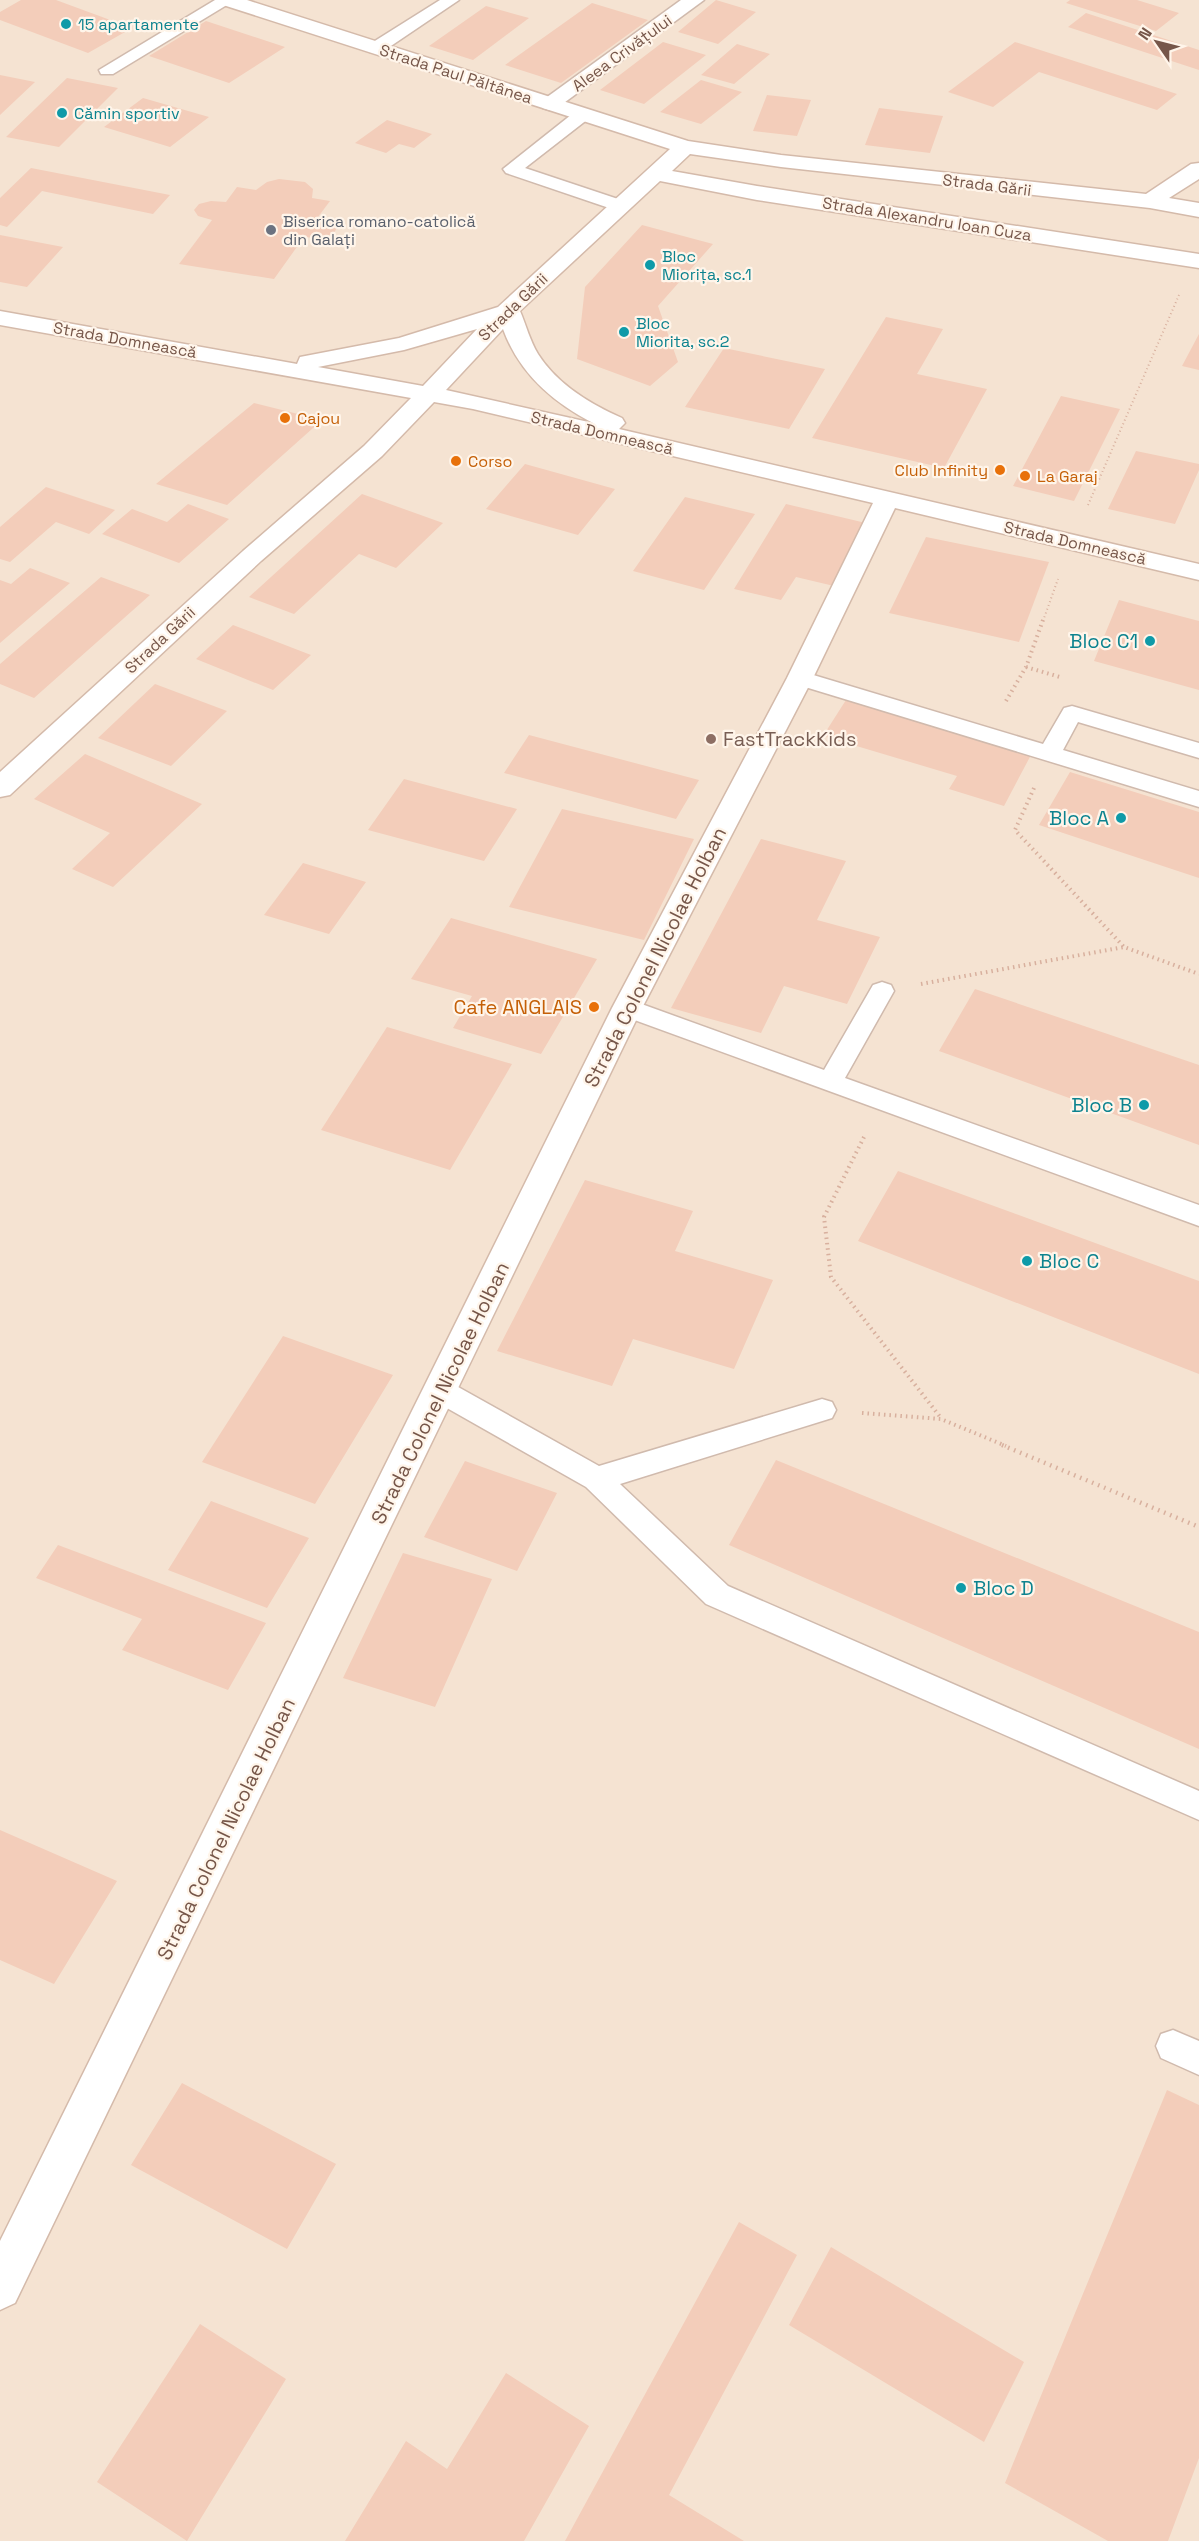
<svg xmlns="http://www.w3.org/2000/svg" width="1199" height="2541" font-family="'Space Grotesk',sans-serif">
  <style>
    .residential { fill: #f5e3d2 }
    .building { fill: #f3cdba }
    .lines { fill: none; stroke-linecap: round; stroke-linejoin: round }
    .lane-casing { stroke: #d0baad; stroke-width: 3 }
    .street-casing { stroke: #d0baad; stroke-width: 3 }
    .secondary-casing { stroke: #d4baaa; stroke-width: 3 }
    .path-far2 { stroke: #d8b09e; stroke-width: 2; stroke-dasharray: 1 3; stroke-linecap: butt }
    .path-far1 { stroke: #d8b09e; stroke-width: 4; stroke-dasharray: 1.5 4; stroke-linecap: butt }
    .path { stroke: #d8b09e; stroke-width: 4.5; stroke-dasharray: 1.5 5; stroke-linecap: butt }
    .lane { fill: #fff; fill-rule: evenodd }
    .street { fill: #fff; fill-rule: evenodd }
    .secondary { fill: #fff; fill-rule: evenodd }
    .culture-dot { fill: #0f9aa8; stroke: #fff5ea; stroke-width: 2 }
    .worship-dot { fill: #6b7280; stroke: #fff5ea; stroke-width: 2 }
    .food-dot { fill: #e8710a; stroke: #fff5ea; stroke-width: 2 }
    .education-dot { fill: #8d6e63; stroke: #fff5ea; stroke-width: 2 }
    .labels { text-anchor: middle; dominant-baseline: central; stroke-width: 4.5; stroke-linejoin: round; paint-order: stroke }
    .far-culture-label { font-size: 16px; fill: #0d838f; stroke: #fff5ea; text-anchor: start }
    .far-street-label { font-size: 16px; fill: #765649; stroke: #fff5ea }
    .far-worship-label { font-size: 16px; fill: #5b616d; stroke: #fff5ea; text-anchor: start }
    .far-food-label { font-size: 16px; fill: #c56008; stroke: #fff5ea; text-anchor: start }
    .culture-label { font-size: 20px; fill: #0d838f; stroke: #fff5ea; text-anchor: end }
    .education-label { font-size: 20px; fill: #785e54; stroke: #fff5ea; text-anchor: start }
    .street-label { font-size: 20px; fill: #765649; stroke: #fff5ea }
    .food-label { font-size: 20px; fill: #c56008; stroke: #fff5ea; text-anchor: end }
  </style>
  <rect width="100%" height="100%" fill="#fdf1e4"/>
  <path class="residential" d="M0 0H1199V2541H0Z"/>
  <path class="building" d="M21 0H56L132 28 88 53 0 20V12Z
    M716 0 756 12 718 44 678 32Z
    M1070 0H1137L1179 13 1156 31 1066 3Z
    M592 3 648 20 561 83 505 65Z
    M486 6 529 18 473 60 429 46Z
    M1086 13 1199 50V70L1068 27Z
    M206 21 285 47 229 83 149 56Z
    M663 42 706 55 644 104 600 90Z
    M1015 42 1177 94 1157 110 1039 72 993 107 948 92Z
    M737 44 770 54 734 84 701 75Z
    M0 75 35 82 0 115Z
    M67 78 118 88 59 147 6 137Z
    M701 80 742 92 701 124 660 112Z
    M767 95 811 100 797 136 753 131Z
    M143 98 209 117 170 147 104 127Z
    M879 108 943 116 930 153 865 145Z
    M387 120 432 134 414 148 399 144 386 153 355 143Z
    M31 168 170 195 153 214 42 191 7 227 0 225V198Z
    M279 179 305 182 313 189 312 198 330 201 318 217 330 219 339 225 333 234 318 238 304 237 274 279 179 264 212 220 198 216 194 210 199 204 211 201 226 202 237 187 256 190 267 182Z
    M642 225 713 244 658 306 678 362 650 386 577 359 585 287Z
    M0 235 63 247 27 287 0 282Z
    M886 317 943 329 917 374 987 389 944 468 812 438Z
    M1199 334V370L1182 366Z
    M724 348 825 369 789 429 685 407Z
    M1061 396 1120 409 1074 501 1013 486Z
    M254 403 322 420 227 505 156 484Z
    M1136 451 1199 464V470L1175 524 1108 509Z
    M525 464 615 489 578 535 486 509Z
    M46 487 115 510 89 534 56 522 10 562 0 559V527Z
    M362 494 443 523 396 568 359 554 294 614 249 597Z
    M685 497 755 514 704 590 633 571Z
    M188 504 229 519 179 563 102 534 132 509 167 522Z
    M786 504 870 524 834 586 796 577 781 600 734 589Z
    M926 537 1049 562 1019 642 889 613Z
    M30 568 70 583 0 643V580L11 584Z
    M101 577 150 595 34 698 0 684V664Z
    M1119 600 1199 621V690L1094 661Z
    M233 625 311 655 273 690 196 659Z
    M155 684 227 711 171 766 98 738Z
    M846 700 1032 753 1004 806 949 789 957 776 823 736Z
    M529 735 699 780 676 819 504 773Z
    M85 754 202 804 113 887 72 869 110 833 34 799Z
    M1070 772 1199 812V878L1039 825Z
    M404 779 517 809 484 861 368 830Z
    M562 809 694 839 644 940 509 907Z
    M761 839 846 861 817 920 880 937 847 1004 784 986 761 1033 671 1008Z
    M303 863 366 882 329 934 264 915Z
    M451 918 597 959 541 1054 453 1028 472 996 411 979Z
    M975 989 1199 1065V1145L939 1051Z
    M387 1027 512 1064 450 1170 321 1130Z
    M898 1171 1199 1281V1374L858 1241Z
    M585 1180 693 1211 675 1251 773 1280 734 1369 633 1339 612 1386 497 1351Z
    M283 1336 393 1375 315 1504 202 1462Z
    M776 1460 1199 1632V1749L729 1545Z
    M465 1461 557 1493 517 1571 424 1537Z
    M211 1501 309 1538 267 1608 168 1570Z
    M58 1545 266 1623 228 1690 122 1650 142 1619 36 1578Z
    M403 1553 492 1579 435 1707 343 1678Z
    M0 1830 117 1881 54 1984 0 1960Z
    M182 2083 336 2164 287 2249 131 2165Z
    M1167 2090 1199 2105V2458L1168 2541H1108L1005 2483Z
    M739 2222 797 2255 669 2495 744 2541H565Z
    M831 2247 1024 2362 984 2442 789 2325Z
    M200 2324 286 2379 187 2541 97 2482Z
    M506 2373 589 2426 524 2541H345L406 2441 447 2469Z"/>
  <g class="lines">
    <defs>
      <path id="lane" d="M215 0H235L113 74H101L99 70Z
        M440 0H459L382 52H370L368 48 370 44Z
        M582 110 588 111 591 115 588 119 525 168 627 202 630 206 627 210H615L506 173 503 169 576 111Z
        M800 671 1043 744 1064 708 1072 706 1199 743V758L1078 722 1063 750 1199 791V807L792 683 789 678 792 673Z
        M882 982 891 985 894 991 845 1078 1199 1205V1226L618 1014 615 1008 618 1002 627 999 636 1002 824 1070 873 985Z
        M441 1380 451 1383 599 1466 822 1399 832 1402 836 1410 832 1418 620 1484 728 1586 1199 1791V1820L706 1604 586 1487 431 1399 427 1391 431 1383Z
        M1173 2030 1199 2041V2075L1161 2058 1156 2046 1161 2034Z"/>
      <path id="street" d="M681 0H704L557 108 550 110 543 108 540 104 543 100Z"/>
      <path id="secondary" d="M217 0H247L688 141 781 155 1146 194 1191 164 1199 163V179L1169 198 1199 203V217L1150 208 781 167 690 154 672 171 757 186 1199 254V268L757 200 660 181 520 311C526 325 530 341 538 354 557 384 590 404 622 418L625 423 619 429 1199 564V580L895 508 813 678 642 1008 15 2303 0 2310V2241L612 1008 787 678 873 503 473 409 434 402 382 456 261 561 10 795 0 797V772L243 551 364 446 411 398 0 325V311L297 364 300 357 399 338 498 307 670 149 220 4ZM477 329 423 386 318 367 404 350ZM503 329C519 373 552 402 593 423L446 390Z"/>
    </defs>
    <use href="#lane" class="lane-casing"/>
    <use href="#street" class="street-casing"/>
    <use href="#secondary" class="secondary-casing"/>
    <path class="path-far2" d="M1088 505 1179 295
      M1043 621 1058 579"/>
    <path class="path-far1" d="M1026 667 1060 677
      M1006 701 1026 667 1043 620
      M1034 788 1015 830 1124 947
      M921 984 1124 947 1199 974
      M864 1137 824 1217 831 1277 941 1418
      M862 1413 941 1419 1006 1446"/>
    <path class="path" d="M1002 1445 1199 1527"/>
    <use href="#lane" class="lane"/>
    <use href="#street" class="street"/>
    <use href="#secondary" class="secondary"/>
  </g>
  <g class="culture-dot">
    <circle cx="66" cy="24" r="6"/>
    <circle cx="62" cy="113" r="6"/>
    <circle cx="650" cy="265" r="6"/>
    <circle cx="624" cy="332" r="6"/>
    <circle cx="1150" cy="641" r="6"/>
    <circle cx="1121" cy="818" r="6"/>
    <circle cx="1144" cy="1105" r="6"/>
    <circle cx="1027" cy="1261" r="6"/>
    <circle cx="961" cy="1588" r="6"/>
  </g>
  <circle class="worship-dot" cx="271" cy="230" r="6"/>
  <g class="food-dot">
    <circle cx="285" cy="418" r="6"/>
    <circle cx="456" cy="461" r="6"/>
    <circle cx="1000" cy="470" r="6"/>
    <circle cx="1025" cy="476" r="6"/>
    <circle cx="594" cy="1007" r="6"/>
  </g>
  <circle class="education-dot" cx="711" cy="739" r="6"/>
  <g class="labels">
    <g class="far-culture-label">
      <text x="78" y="24">15 apartamente</text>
      <text x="74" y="113">Cămin sportiv</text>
      <text x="662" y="256">Bloc<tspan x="662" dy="18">Miorița, sc.1</tspan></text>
      <text x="636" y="323">Bloc<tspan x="636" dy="18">Miorita, sc.2</tspan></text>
    </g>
    <g class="far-street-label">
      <text transform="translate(622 53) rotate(-36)">Aleea Crivățului</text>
      <text transform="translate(456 74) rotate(18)">Strada Paul Păltânea</text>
      <text transform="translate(987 185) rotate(7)">Strada Gării</text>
      <text transform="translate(927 219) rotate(9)">Strada Alexandru Ioan Cuza</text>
      <text transform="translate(513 307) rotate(-44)">Strada Gării</text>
      <text transform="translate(125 340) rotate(10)">Strada Domnească</text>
      <text transform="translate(602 433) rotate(13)">Strada Domnească</text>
      <text transform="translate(1075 543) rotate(13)">Strada Domnească</text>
      <text transform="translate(160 640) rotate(-43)">Strada Gării</text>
    </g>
    <g class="far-worship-label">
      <text x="283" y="221">Biserica romano-catolică<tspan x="283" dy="18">din Galați</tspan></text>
    </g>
    <g class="far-food-label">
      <text x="297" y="418">Cajou</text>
      <text x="468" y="461">Corso</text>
      <text x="988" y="470" text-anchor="end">Club Infinity</text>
      <text x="1037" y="476">La Garaj</text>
    </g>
    <g class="culture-label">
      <text x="1138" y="641">Bloc C1</text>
      <text x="1109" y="818">Bloc A</text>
      <text x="1132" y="1105">Bloc B</text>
      <text x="1039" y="1261" text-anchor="start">Bloc C</text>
      <text x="973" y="1588" text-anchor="start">Bloc D</text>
    </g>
    <g class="education-label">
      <text x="723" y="739">FastTrackKids</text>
    </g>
    <g class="street-label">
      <text transform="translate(655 957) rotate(-63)">Strada Colonel Nicolae Holban</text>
      <text transform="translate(440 1393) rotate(-64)">Strada Colonel Nicolae Holban</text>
      <text transform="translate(226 1829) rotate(-64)">Strada Colonel Nicolae Holban</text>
    </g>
    <g class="food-label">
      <text x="582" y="1007">Cafe ANGLAIS</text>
    </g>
  </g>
  <g transform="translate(1157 42) rotate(305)" stroke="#fff5ea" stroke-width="4.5" paint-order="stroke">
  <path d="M0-4.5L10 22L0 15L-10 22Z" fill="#765649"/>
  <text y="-9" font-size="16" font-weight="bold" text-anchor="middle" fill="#765649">N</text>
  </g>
</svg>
